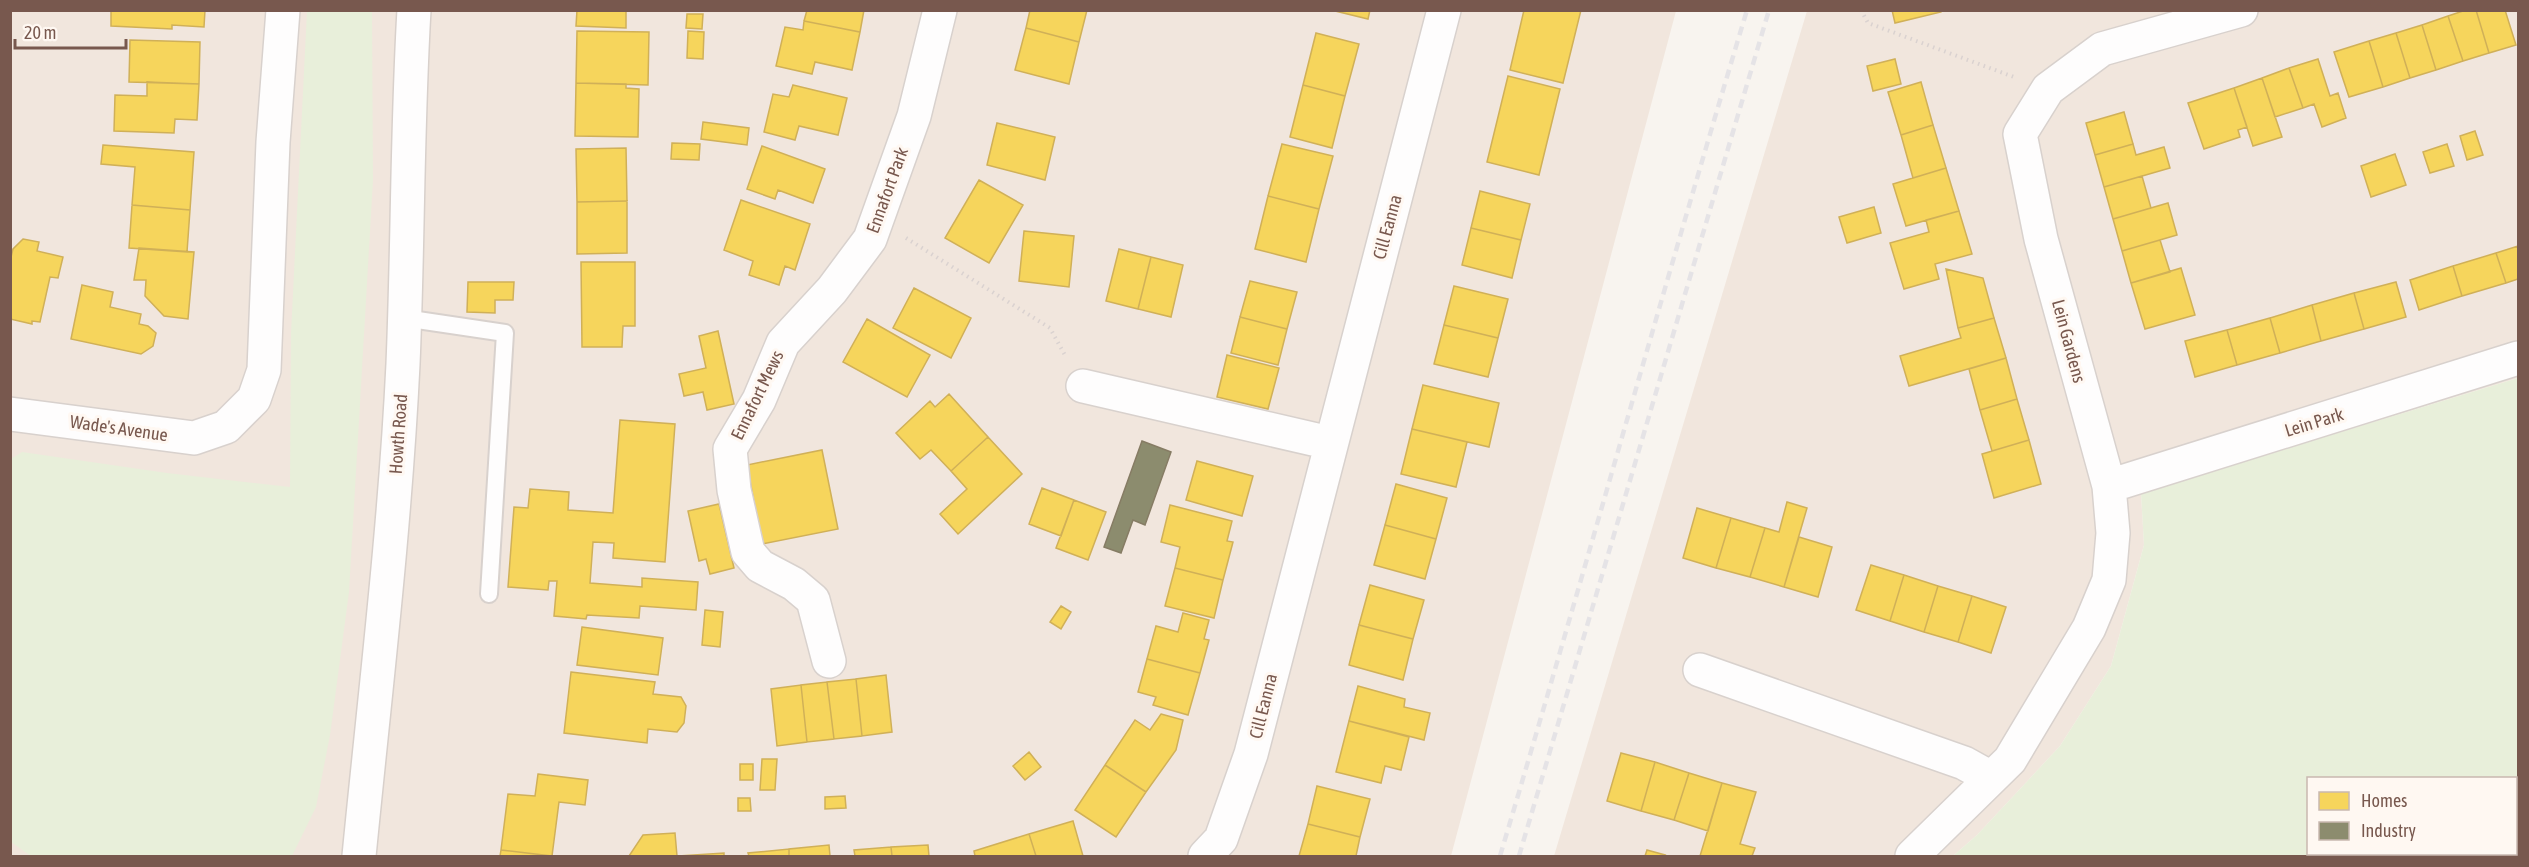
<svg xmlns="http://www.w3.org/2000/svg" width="2529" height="867" font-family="'Asap Condensed',sans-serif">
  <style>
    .residential { fill: #f1e6dd }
    .green { fill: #e8efda; fill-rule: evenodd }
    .homes { fill: #f6d55c; stroke: #d0b058; stroke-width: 1.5 }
    .industry { fill: #8c8c6e; stroke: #867c64; stroke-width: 1.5 }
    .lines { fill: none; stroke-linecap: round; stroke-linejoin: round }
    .service-casing { stroke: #d8d1cd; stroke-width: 20 }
    .minor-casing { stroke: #d8d1cd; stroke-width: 36 }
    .secondary-casing { stroke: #d8d0cb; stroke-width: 36 }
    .path { stroke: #dad2d0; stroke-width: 4; stroke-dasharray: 1.5 4.5; stroke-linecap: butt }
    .service { stroke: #fefdfd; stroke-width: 16 }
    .minor { stroke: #fefdfd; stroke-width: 33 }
    .secondary { stroke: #fefdfd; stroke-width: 33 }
    .rail { stroke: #e5e3e6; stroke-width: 4.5; stroke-dasharray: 9 6; stroke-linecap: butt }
    .labels { text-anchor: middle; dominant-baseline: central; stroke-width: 6; stroke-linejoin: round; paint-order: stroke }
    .street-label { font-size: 18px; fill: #78584e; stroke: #fff8f2 }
  </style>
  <rect width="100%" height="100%" fill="#f8f4ef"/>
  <path class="residential" d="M10 11H1676L1451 856H11Z
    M1807 11H2518V378L2141 493 2144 545 2111 666 2060 746 1977 835 1953 856H1554Z"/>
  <path class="green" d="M307 11H372L373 180 349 592 330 735 316 807 292 856H31L11 842V459L22 452 167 473 290 487 291 333Z
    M2518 378V856H1953L1977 835 2060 746 2111 666 2144 545 2141 493ZM2308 778H2516V854H2308Z"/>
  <path class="homes" d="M111 10H205L204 27 172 25V29L111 26Z
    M577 10H626V28L576 26Z
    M807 10H864L860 32 804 21Z
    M1030 10H1087L1079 42 1026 28Z
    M1331 10H1370L1368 19Z
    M1524 10H1581L1563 83 1510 70Z
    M1892 10H1941V12L1895 23Z
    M2466 10H2476L2489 53 2463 61 2448 16Z
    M2476 10H2505L2516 45 2489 53Z
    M687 14H703L702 29 686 28Z
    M2448 16 2463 61 2436 70 2422 25Z
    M804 21 860 32 852 70 815 62 812 74 776 66 785 27 803 30Z
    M2422 25 2436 70 2410 78 2396 33Z
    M1026 28 1079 42 1069 84 1015 70Z
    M577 31 649 32 648 85 576 83Z
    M688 31 704 32 703 59 687 58Z
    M1316 33 1359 44 1345 96 1303 85Z
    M2396 33 2410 78 2383 87 2369 41Z
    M130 40 200 42 199 84 129 82Z
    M2369 41 2383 87 2349 97 2334 52Z
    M1895 59 1901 84 1873 91 1867 66Z
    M2318 59 2330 96 2338 93 2346 118 2322 127 2314 104 2303 108 2289 68Z
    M2289 68 2303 108 2275 117 2262 78Z
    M1508 76 1560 89 1539 175 1487 162Z
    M2262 78 2282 137 2253 146 2234 88Z
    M147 82 199 84 197 120 175 119 174 133 114 131 115 95 147 96Z
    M1921 82 1933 125 1901 135 1888 92Z
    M576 83 626 84V88L639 89 638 137 575 136Z
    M793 85 847 98 838 135 799 126 795 140 764 132 773 94 789 97Z
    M1303 85 1345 96 1332 148 1290 137Z
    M2234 88 2247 127 2238 130 2240 137 2204 149 2188 103Z
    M2124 112 2133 144 2095 155 2086 123Z
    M703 122 749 128 747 145 701 139Z
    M997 123 1055 137 1045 180 987 165Z
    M1933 125 1946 168 1913 178 1901 135Z
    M2475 131 2483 155 2467 160 2460 136Z
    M672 143 700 144 699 160 671 159Z
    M1282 144 1333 156 1319 209 1268 196Z
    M2133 144 2136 155 2164 147 2170 168 2104 187 2095 155Z
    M2447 144 2454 166 2430 173 2423 152Z
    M103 145 194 152 190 210 132 205 135 167 101 164Z
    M762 146 825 169 813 203 778 190 775 199 747 189Z
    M626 148 627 201 577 202 576 149Z
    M2395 154 2406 185 2371 197 2361 166Z
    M1946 168 1959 211 1906 226 1893 184Z
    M2142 176 2151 208 2113 219 2104 187Z
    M979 180 1023 205 989 263 945 238Z
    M1480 191 1530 204 1521 240 1471 228Z
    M1268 196 1319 209 1306 262 1255 249Z
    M741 200 810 224 795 270 785 266 779 285 749 275 753 261 724 250Z
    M627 201V253L577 254V202Z
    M2168 203 2177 235 2122 251 2113 219Z
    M132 205 190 210 187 252 129 248Z
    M1874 207 1881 233 1847 243 1839 217Z
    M1959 211 1972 254 1935 264 1939 279 1904 289 1890 243 1929 232 1926 220Z
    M1471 228 1521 240 1512 278 1462 265Z
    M1024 231 1074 236 1069 287 1019 281Z
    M23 239 39 242 37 251 63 257 58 278 50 277 40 322 32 321V324L10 319V261L13 249Z
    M2160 240 2170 272 2131 283 2122 251Z
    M2518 246V279L2506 283 2496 253Z
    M139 248 194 252 188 319 164 316 145 296 146 280H134Z
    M1119 249 1151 257 1138 309 1106 301Z
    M2496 253 2506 283 2462 296 2453 266Z
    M1151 257 1183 265 1171 317 1138 309Z
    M581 262H635V326H623L622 347H582Z
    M2453 266 2462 296 2419 310 2410 280Z
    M2181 268 2195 315 2145 329 2131 283Z
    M1946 269 1983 278 1994 318 1958 328Z
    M1250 281 1297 292 1287 329 1240 317Z
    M468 282H514L513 300H495V313L467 312Z
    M2396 282 2406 317 2364 329 2354 293Z
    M82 285 113 292 110 307 141 314 139 324 148 326 156 333 153 346 141 354 71 339Z
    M1454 286 1508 299 1498 338 1444 325Z
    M914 288 971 318 951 358 893 328Z
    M2354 293 2364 329 2321 341 2312 305Z
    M2312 305 2321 341 2280 353 2270 318Z
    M1240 317 1287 329 1278 365 1231 353Z
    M1994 318 2006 358 1909 386 1900 356 1961 338 1958 328Z
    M2270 318 2280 353 2237 365 2227 330Z
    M867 319 930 355 907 397 843 362Z
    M1444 325 1498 338 1488 377 1434 364Z
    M2227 330 2237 365 2195 377 2185 341Z
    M718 331 734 404 707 410 703 392 684 396 679 374 706 368 699 336Z
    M1227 355 1279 368 1268 409 1217 397Z
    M2006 358 2017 399 1980 410 1969 369Z
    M1423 385 1499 403 1489 447 1412 429Z
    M949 394 988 437 951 471 931 450 920 459 896 433 930 401 935 407Z
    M2017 399 2029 440 1992 451 1980 410Z
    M620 420 675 424 665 562 613 558 614 543 593 542 590 583 642 587V578L698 582 696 610 640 606 639 618 587 615 586 619 554 616 557 581H549L548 590 508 587 514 507 528 508 530 489 569 492 568 510 613 513Z
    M1412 429 1467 442 1456 487 1401 474Z
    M988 437 1022 474 958 534 940 514 967 489 951 471Z
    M2029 440 2041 484 1994 498 1982 454Z
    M822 450 838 529 762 544 747 465Z
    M1197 461 1253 476 1242 516 1186 500Z
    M1396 484 1447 498 1436 539 1385 525Z
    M1042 488 1074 500 1061 536 1029 524Z
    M1074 500 1106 512 1088 560 1056 548Z
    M1787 502 1807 508 1784 587 1750 577 1765 528 1779 532Z
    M719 504 734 568 710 574 706 559 699 561 688 511Z
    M1170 505 1232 521 1227 541 1233 542 1223 580 1175 568 1180 547 1161 542Z
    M1697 508 1731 518 1716 568 1683 558Z
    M1731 518 1765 528 1750 577 1716 568Z
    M1385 525 1436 539 1425 579 1374 565Z
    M1799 537 1832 547 1818 597 1784 587Z
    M1871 565 1904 575 1890 621 1856 610Z
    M1175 568 1223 580 1214 618 1165 606Z
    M1904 575 1938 586 1924 632 1890 621Z
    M1370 585 1424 600 1413 639 1359 625Z
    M1938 586 1972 596 1958 642 1924 632Z
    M1972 596 2006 607 1991 653 1958 642Z
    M1061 606 1071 612 1061 629 1050 622Z
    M705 610 723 612 720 647 702 645Z
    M1183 613 1209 620 1204 639 1209 640 1200 673 1147 659 1156 626 1178 632Z
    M1359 625 1413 639 1403 680 1349 665Z
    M582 627 663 638 658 675 577 665Z
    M1147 659 1200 673 1188 715 1153 705 1156 697 1138 692Z
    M571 672 655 682 653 694 681 697 686 706 684 723 677 732 648 729 647 743 564 733Z
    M886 675 892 732 862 736 856 679Z
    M856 679 862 736 834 739 827 682Z
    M827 682 834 739 807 742 801 685Z
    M801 685 807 742 777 746 771 689Z
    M1358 686 1405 699 1404 707 1430 713 1424 740 1349 721Z
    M1161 714 1183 720 1176 750 1146 792 1105 765 1135 720 1150 730Z
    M1349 721 1409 737 1401 770 1385 766 1381 783 1336 772Z
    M1029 752 1041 767 1025 780 1013 766Z
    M1621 753 1655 762 1641 811 1607 801Z
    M762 759H777L775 790H760Z
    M1655 762 1689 773 1674 820 1641 811Z
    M740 764H753V780H740Z
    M1105 765 1146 792 1116 837 1075 810Z
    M1689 773 1722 783 1708 831 1674 820Z
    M538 774 588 780 585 805 559 802 552 856 501 850 508 794 535 796Z
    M1722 783 1756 792 1740 844 1755 848 1752 856H1700Z
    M1317 786 1370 799 1360 837 1308 824Z
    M845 796 846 808 825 809V797Z
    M738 798H750L751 811H738Z
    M1073 821 1083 856H1036L1029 834Z
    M1308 824 1360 837 1356 856H1299Z
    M675 833 677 856H629L643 835Z
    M1029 834 1036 856H975L974 851Z
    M829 845 830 856H789V849Z
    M928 845 929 856H892L891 847Z
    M891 847 892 856H855L854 850Z
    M789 849V856H749L748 853Z
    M501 850 552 856H500Z
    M1647 850 1665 855 1664 856H1645Z
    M724 853V856H678Z"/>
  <path class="industry" d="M1142 441 1171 452 1145 525 1133 520 1121 553 1104 547Z"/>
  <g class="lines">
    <defs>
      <path id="service" d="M404 318 505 333 489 594"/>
      <path id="minor" d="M1083 386 1330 443
        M10 414 194 438 226 427 254 399 264 370 273 142 283 10
        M2109 486 2518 358
        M829 661 813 600 794 584 760 566 748 552 734 490 730 449 759 400 783 343 832 290 870 239 914 116 940 10
        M1700 670 1964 763 1991 778
        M1205 856 1221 839 1251 754 1444 10
        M1912 856 2010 760 2089 628 2109 580 2113 533 2109 486 2041 239 2020 134 2048 89 2102 49 2241 10"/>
      <path id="secondary" d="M359 856C375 693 395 529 403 364 408 246 407 128 414 10"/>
    </defs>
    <use href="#service" class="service-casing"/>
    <use href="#minor" class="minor-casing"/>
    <use href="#secondary" class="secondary-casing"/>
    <path class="path" d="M1861 10 1868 23 2014 77
      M906 238 1050 328 1066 357"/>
    <use href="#service" class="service"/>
    <use href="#minor" class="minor"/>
    <use href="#secondary" class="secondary"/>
    <path class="rail" d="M1500 856C1584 575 1662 292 1747 10
      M1519 856 1769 10"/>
  </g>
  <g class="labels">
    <g class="street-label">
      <text transform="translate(887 190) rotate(-70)">Ennafort Park</text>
      <text transform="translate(1387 227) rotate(-75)">Cill Eanna</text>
      <text transform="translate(2069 341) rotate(75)">Lein Gardens</text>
      <text transform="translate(757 395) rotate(-64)">Ennafort Mews</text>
      <text transform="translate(2314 422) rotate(-17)">Lein Park</text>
      <text transform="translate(119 428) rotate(8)">Wade's Avenue</text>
      <text transform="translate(398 434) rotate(-86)">Howth Road</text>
      <text transform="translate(1263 706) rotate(-76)">Cill Eanna</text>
    </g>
  </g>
  <rect width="2529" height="867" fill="none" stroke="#78584e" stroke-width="24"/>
  <rect x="2307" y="777" width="210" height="78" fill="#fff8f2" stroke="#c9b8b0" stroke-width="1.5"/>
  <rect x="2319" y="792" width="30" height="18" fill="#f6d55c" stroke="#c9b8b0" stroke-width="1.5"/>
  <text x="2361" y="807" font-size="18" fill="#78584e">Homes</text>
  <rect x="2319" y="822" width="30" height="18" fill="#8c8c6e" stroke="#c9b8b0" stroke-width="1.5"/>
  <text x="2361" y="837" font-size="18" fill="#78584e">Industry</text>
  <path d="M15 39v9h111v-9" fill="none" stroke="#78584e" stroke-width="3"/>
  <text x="24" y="39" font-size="18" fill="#78584e" stroke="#fff8f2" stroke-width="4.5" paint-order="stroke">20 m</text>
</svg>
